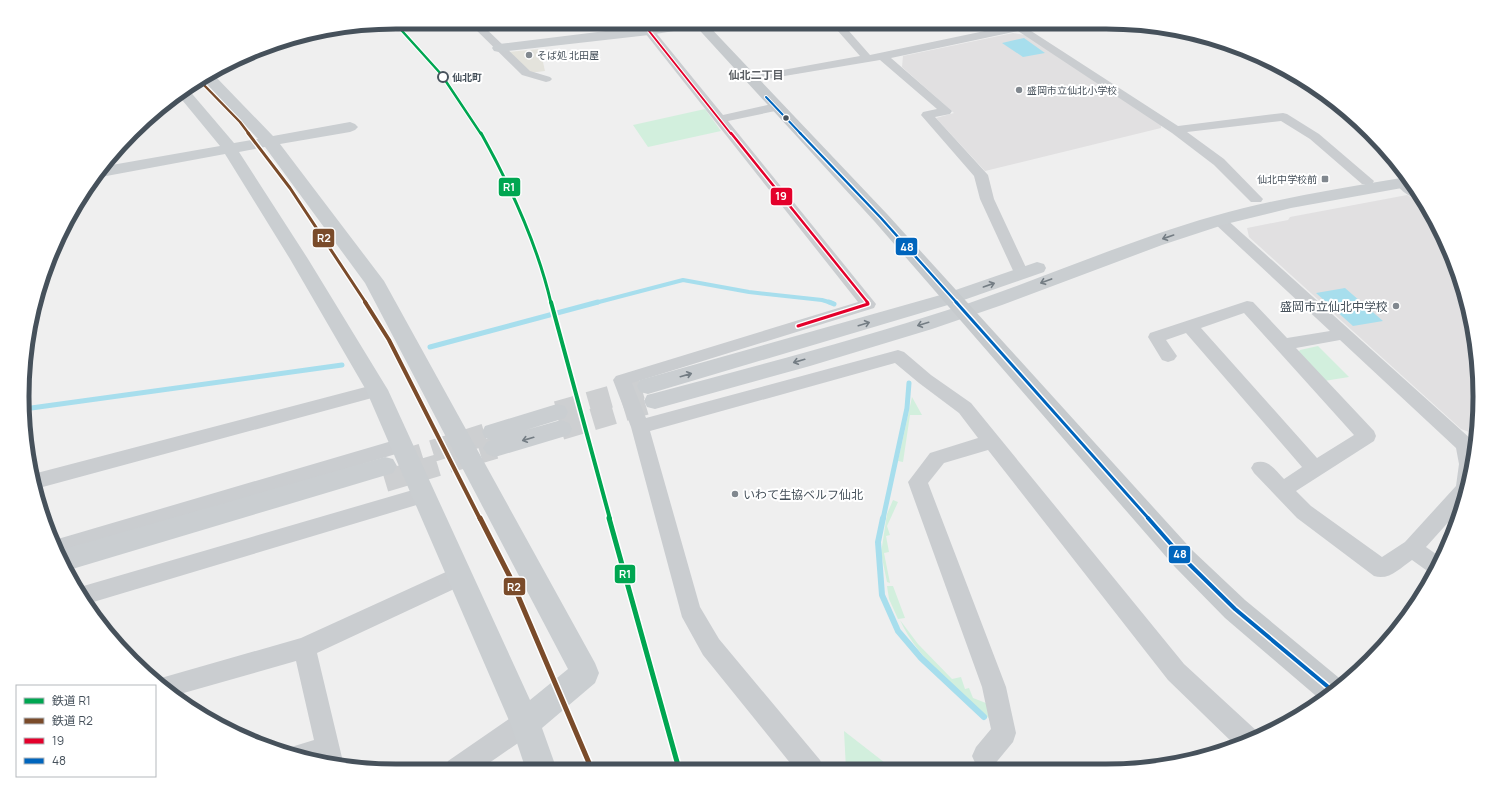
<svg xmlns="http://www.w3.org/2000/svg" width="1502" height="793" font-family="Manrope,'Noto Sans JP',sans-serif">
  <style>
    .commercial { fill: #e4e3dc }
    .education { fill: #e1e0e1 }
    .green { fill: #d2efdd }
    .water { fill: #a7deed }
    .lines { fill: none; stroke-linecap: round; stroke-linejoin: round }
    .stream-far2 { stroke: #a7deed; stroke-width: 4 }
    .stream-far1 { stroke: #a7deed; stroke-width: 5 }
    .stream { stroke: #a7deed; stroke-width: 6 }
    .secondary-tunnel { stroke: #cdcfd1; stroke-width: 22; stroke-dasharray: 22 11; stroke-linecap: butt }
    .street { fill: #cacdd0; fill-rule: evenodd }
    .secondary { fill: #caced1; fill-rule: evenodd }
    .primary { fill: #c6cacd; fill-rule: evenodd }
    .bus-1-far2-casing { stroke: #fff; stroke-width: 4 }
    .bus-1-far1-casing { stroke: #fff; stroke-width: 5 }
    .bus-1-casing { stroke: #fff; stroke-width: 6 }
    .bus-2-far3-casing { stroke: #fff; stroke-width: 4 }
    .bus-2-far2-casing { stroke: #fff; stroke-width: 5 }
    .bus-2-far1-casing { stroke: #fff; stroke-width: 6 }
    .bus-2-casing { stroke: #fff; stroke-width: 7 }
    .bus-1-far2 { stroke: #e4002b; stroke-width: 2 }
    .bus-1-far1 { stroke: #e4002b; stroke-width: 2.5 }
    .bus-1 { stroke: #e4002b; stroke-width: 3 }
    .bus-2-far3 { stroke: #0065bd; stroke-width: 2 }
    .bus-2-far2 { stroke: #0065bd; stroke-width: 2.5 }
    .bus-2-far1 { stroke: #0065bd; stroke-width: 3 }
    .bus-2 { stroke: #0065bd; stroke-width: 4 }
    .rail-1-far3-casing { stroke: #fff; stroke-width: 4.5 }
    .rail-1-far2-casing { stroke: #fff; stroke-width: 5.5 }
    .rail-1-far1-casing { stroke: #fff; stroke-width: 7 }
    .rail-1-casing { stroke: #fff; stroke-width: 8 }
    .rail-2-far3-casing { stroke: #fff; stroke-width: 4.5 }
    .rail-2-far2-casing { stroke: #fff; stroke-width: 5.5 }
    .rail-2-far1-casing { stroke: #fff; stroke-width: 7 }
    .rail-2-casing { stroke: #fff; stroke-width: 8 }
    .rail-1-far3 { stroke: #00a651; stroke-width: 2.5 }
    .rail-1-far2 { stroke: #00a651; stroke-width: 3 }
    .rail-1-far1 { stroke: #00a651; stroke-width: 4 }
    .rail-1 { stroke: #00a651; stroke-width: 5 }
    .rail-2-far3 { stroke: #7a4b2a; stroke-width: 2.5 }
    .rail-2-far2 { stroke: #7a4b2a; stroke-width: 3 }
    .rail-2-far1 { stroke: #7a4b2a; stroke-width: 4 }
    .rail-2 { stroke: #7a4b2a; stroke-width: 5 }
    .oneway { stroke: #747d84 }
    .poi-dot { fill: #81888f; stroke: #fff; stroke-width: 1.5 }
    .stop-dot { fill: #fff; stroke: #46515b; stroke-width: 2 }
    .bus-dot { fill: #46515b; stroke: #fff; stroke-width: 1.5 }
    .labels { text-anchor: middle; dominant-baseline: central; stroke-width: 4; stroke-linejoin: round; paint-order: stroke }
    .far-poi-label { font-size: 10px; fill: #46515b; stroke: #fff; text-anchor: start }
    .far-stop-label { font-size: 10px; font-weight: bold; fill: #46515b; stroke: #fff; text-anchor: start }
    .far-neighbourhood-label { font-size: 11px; font-weight: bold; fill: #5a5e63; stroke: #fff }
    .poi-label { font-size: 12px; fill: #46515b; stroke: #fff; text-anchor: end }
    .rim { fill: none; stroke: #46515b; stroke-width: 5 }
    .line-badge { stroke: #fff; stroke-width: 1.5 }
    .badge-label { font-size: 11px; text-anchor: middle; font-weight: bold; fill: #fff }
  </style>
  <rect width="100%" height="100%" fill="#efefef"/>
  <path class="commercial" d="M540 49 545 71 529 73 508 52Z"/>
  <path class="education" d="M1013 33 1025 35 1161 124V128L985 171 936 118 954 113 902 67 903 56Z
    M1407 195 1427 206 1430 209 1460 276 1477 348 1479 421 1477 435 1461 429 1249 237 1247 228 1288 220 1290 217Z"/>
  <path class="green" d="M705 109 721 131 648 147 633 125Z
    M1318 346 1349 377 1324 381 1298 353 1300 350Z
    M912 397 922 415H910L903 462 898 461Z
    M893 500 898 502 887 526 890 535 886 536 889 552 884 553 890 583 887 582 881 553 887 514Z
    M887 586H893L905 618 898 619 889 599Z
    M900 620 918 644 952 679 961 677 965 689 969 688 973 698 991 705 992 721C960 690 919 662 900 620Z
    M844 731 889 766 892 769H846Z"/>
  <path class="water" d="M1024 38 1045 53 1023 57 1002 43Z
    M1345 288 1383 321 1353 326 1316 293Z"/>
  <g class="lines">
    <path class="stream-far2" d="M595 303 683 280 749 292 822 300 832 303"/>
    <path class="stream-far1" d="M829 302 834 304
      M430 347 598 302
      M24 409 342 365
      M883 519 907 408 909 383"/>
    <path class="stream" d="M883 518 878 542 882 595 898 631 921 658 984 717"/>
    <path class="secondary-tunnel" d="M557 412 648 386
      M561 429 655 401
      M401 461 493 432
      M385 481 495 448"/>
    <path class="street" d="M468 22H479L530 71 550 77 552 79 550 81 546 82 522 75Z
      M830 22H841L870 55 1018 24 1048 23 1047 25 1028 29 1178 126 1283 113 1287 114 1319 134 1374 181 1372 184H1362L1310 139 1281 121 1187 132 1224 159 1263 199 1261 202H1251L1214 165 1172 133 1018 31 891 58 952 111 950 114 935 117 988 175 994 199 1029 274 1026 277 1021 279 1016 277 980 199 974 176 921 115 923 112 937 109 880 60 749 82 743 79 749 76 860 56Z
      M649 28 653 29 723 115 776 103 780 104 782 107 780 110 728 121 876 304 874 308 632 383 646 418 898 350 904 352 931 375 971 403 1184 664 1259 733 1260 736 1249 743 1236 746 1168 680 988 450 944 463 928 483 1006 687 1016 733 1013 742 994 765 984 768 976 765 972 756 976 747 991 729 982 687 908 482 930 453 978 438 959 413 919 383 895 363 650 431 700 607 719 639 820 760 824 769H795L703 655 682 617 631 427 613 380 616 376 858 302 645 33 644 31 645 29Z
      M1403 180 1411 184 1423 199C1414 201 1401 191 1396 184L1398 181Z
      M1219 216 1224 217 1472 440 1475 447 1467 494 1462 507 1426 547 1443 559 1433 575 1412 560C1400 568 1389 581 1374 576L1297 518 1254 473 1251 468 1254 463C1268 458 1275 470 1284 479L1302 467 1186 333 1166 340 1177 356 1174 360 1168 362 1162 360 1148 337 1150 333 1247 301 1253 302 1287 338 1330 331 1214 223 1212 220 1214 217ZM1244 313 1354 435 1317 458 1201 328ZM1340 340 1456 448 1459 464 1456 486 1405 542 1382 557 1311 506 1296 491 1374 441 1376 436 1374 431 1296 348Z
      M377 384 383 385 386 390 383 395 39 488 35 474 37 473Z
      M402 438 409 440 411 445 409 450 60 556 51 541Z
      M423 487 430 489 433 495 430 501 90 603 80 587Z
      M459 566 467 569 470 576 467 583 317 653 344 766 300 758 286 753 288 748 314 740 296 661 173 696 154 680 301 638Z
      M525 711 534 714 537 723 534 732 479 770H444L448 761 516 714Z"/>
    <path class="secondary" d="M679 22 705 23 699 27 649 35 499 52 494 51 492 48 494 45 499 44Z
      M214 75 273 136 350 122 355 124 358 127 355 130 350 132 280 144 384 281 595 663 599 673 595 683 542 728 557 770H526L511 725 366 390 290 259 225 154 101 177 97 176 106 166 220 146 178 95 188 89 234 143 258 139 204 81ZM265 147 365 283 568 669 530 700 388 390 308 259 239 152Z
      M1407 177 1413 186 1291 208 1226 224 1162 245 1002 305 932 329 810 366 655 409 647 407 644 401 647 395 655 393C755 366 856 340 954 308 1042 279 1126 241 1214 216 1277 198 1342 188 1407 177Z
      M1037 262 1044 264 1046 268 1044 272 958 302 648 394 640 392 637 386 640 380 944 294Z
      M557 404 565 406 568 412 565 418 526 430 561 420 569 423 572 429 569 435 495 457 487 454 483 448 487 442 491 440 485 438 482 432 485 426Z
      M385 457 393 459 397 466 393 473 69 570 57 551Z"/>
    <path class="primary" d="M692 22H705L887 214 1193 551 1245 600 1344 682 1322 701 1225 618 1175 567 875 222Z"/>
    <defs>
      <path id="bus-1-far2" d="M649 31 731 134"/>
      <path id="bus-1-far1" d="M731 133 868 303"/>
      <path id="bus-1" d="M798 326 868 304 867 302"/>
      <path id="bus-2-far3" d="M766 97 801 134"/>
      <path id="bus-2-far2" d="M800 133 881 218 957 303"/>
      <path id="bus-2-far1" d="M956 302 1149 519"/>
      <path id="bus-2" d="M1148 518 1184 559 1235 609 1333 691"/>
    </defs>
    <use href="#bus-1-far2" class="bus-1-far2-casing"/>
    <use href="#bus-1-far1" class="bus-1-far1-casing"/>
    <use href="#bus-1" class="bus-1-casing"/>
    <use href="#bus-2-far3" class="bus-2-far3-casing"/>
    <use href="#bus-2-far2" class="bus-2-far2-casing"/>
    <use href="#bus-2-far1" class="bus-2-far1-casing"/>
    <use href="#bus-2" class="bus-2-casing"/>
    <use href="#bus-1-far2" class="bus-1-far2"/>
    <use href="#bus-1-far1" class="bus-1-far1"/>
    <use href="#bus-1" class="bus-1"/>
    <use href="#bus-2-far3" class="bus-2-far3"/>
    <use href="#bus-2-far2" class="bus-2-far2"/>
    <use href="#bus-2-far1" class="bus-2-far1"/>
    <use href="#bus-2" class="bus-2"/>
    <defs>
      <path id="rail-1-far3" d="M394 22 441 74 481 134"/>
      <path id="rail-1-far2" d="M481 133C511 187 537 243 551 303"/>
      <path id="rail-1-far1" d="M551 302 610 519"/>
      <path id="rail-1" d="M609 518 679 769"/>
      <path id="rail-2-far3" d="M201 82 240 122 249 134"/>
      <path id="rail-2-far2" d="M248 133 290 188 366 303"/>
      <path id="rail-2-far1" d="M365 302 389 340 480 519"/>
      <path id="rail-2" d="M480 518 510 577 592 770"/>
    </defs>
    <use href="#rail-1-far3" class="rail-1-far3-casing"/>
    <use href="#rail-1-far2" class="rail-1-far2-casing"/>
    <use href="#rail-1-far1" class="rail-1-far1-casing"/>
    <use href="#rail-1" class="rail-1-casing"/>
    <use href="#rail-2-far3" class="rail-2-far3-casing"/>
    <use href="#rail-2-far2" class="rail-2-far2-casing"/>
    <use href="#rail-2-far1" class="rail-2-far1-casing"/>
    <use href="#rail-2" class="rail-2-casing"/>
    <use href="#rail-1-far3" class="rail-1-far3"/>
    <use href="#rail-1-far2" class="rail-1-far2"/>
    <use href="#rail-1-far1" class="rail-1-far1"/>
    <use href="#rail-1" class="rail-1"/>
    <use href="#rail-2-far3" class="rail-2-far3"/>
    <use href="#rail-2-far2" class="rail-2-far2"/>
    <use href="#rail-2-far1" class="rail-2-far1"/>
    <use href="#rail-2" class="rail-2"/>
  </g>
  <defs><path id="oneway-shaft" d="M-6 0H5M1.5-3L5.5 0L1.5 3" fill="none" stroke-width="1.6" stroke-linecap="round" stroke-linejoin="round"/></defs>
  <g class="oneway">
    <use href="#oneway-shaft" transform="translate(1168 237) rotate(161)"/>
    <use href="#oneway-shaft" transform="translate(1046 281) rotate(160)"/>
    <use href="#oneway-shaft" transform="translate(989 285) rotate(-19)"/>
    <use href="#oneway-shaft" transform="translate(864 324) rotate(-17)"/>
    <use href="#oneway-shaft" transform="translate(923 324) rotate(163)"/>
    <use href="#oneway-shaft" transform="translate(799 361) rotate(164)"/>
    <use href="#oneway-shaft" transform="translate(686 375) rotate(-16)"/>
    <use href="#oneway-shaft" transform="translate(528 439) rotate(164)"/>
  </g>
  <g class="poi-dot">
    <circle cx="529" cy="55" r="4"/>
    <circle cx="1019" cy="90" r="4"/>
    <rect x="1321" y="175" width="8" height="8" rx="2"/>
    <circle cx="1396" cy="306" r="4"/>
    <circle cx="735" cy="494" r="4"/>
  </g>
  <circle class="stop-dot" cx="443" cy="77" r="5"/>
  <circle class="bus-dot" cx="786" cy="118" r="3.5"/>
  <g class="labels">
    <g class="far-poi-label">
      <text x="537" y="55">そば処 北田屋</text>
      <text x="1027" y="90">盛岡市立仙北小学校</text>
      <text x="1317" y="179" text-anchor="end">仙北中学校前</text>
    </g>
    <g class="far-stop-label">
      <text x="452" y="77">仙北町</text>
    </g>
    <g class="far-neighbourhood-label">
      <text x="756" y="74">仙北二丁目</text>
    </g>
    <g class="poi-label">
      <text x="1388" y="306">盛岡市立仙北中学校</text>
      <text x="743" y="494" text-anchor="start">いわて生協ベルフ仙北</text>
    </g>
  </g>
  <path d="M0 0H1502V793H0ZM396 29H1106A367 367 0 0 1 1473 396V397A367 367 0 0 1 1106 764H396A367 367 0 0 1 29 397V396A367 367 0 0 1 396 29Z" fill="#fff" fill-rule="evenodd"/>
  <path class="rim" d="M396 29H1106A367 367 0 0 1 1473 396V397A367 367 0 0 1 1106 764H396A367 367 0 0 1 29 397V396A367 367 0 0 1 396 29Z"/>
  <g class="line-badge">
    <rect x="498" y="177" width="23" height="20" rx="4" fill="#00a651"/>
    <rect x="770" y="187" width="23" height="19" rx="4" fill="#e4002b"/>
    <rect x="312" y="228" width="23" height="20" rx="4" fill="#7a4b2a"/>
    <rect x="895" y="237" width="23" height="19" rx="4" fill="#0065bd"/>
    <rect x="1168" y="545" width="23" height="19" rx="4" fill="#0065bd"/>
    <rect x="614" y="564" width="22" height="20" rx="4" fill="#00a651"/>
    <rect x="503" y="577" width="23" height="19" rx="4" fill="#7a4b2a"/>
  </g>
  <g class="badge-label">
    <text x="509" y="191">R1</text>
    <text x="781" y="200">19</text>
    <text x="324" y="242">R2</text>
    <text x="907" y="251">48</text>
    <text x="1180" y="558">48</text>
    <text x="625" y="578">R1</text>
    <text x="514" y="591">R2</text>
  </g>
  <rect x="16" y="685" width="140" height="92" fill="#ffffff" stroke="#b5b9bd"/>
  <rect x="24" y="698" width="20" height="6" fill="#00a651" stroke="#b5b9bd"/>
  <text x="52" y="705" font-size="12" fill="#46515b">鉄道 R1</text>
  <rect x="24" y="718" width="20" height="6" fill="#7a4b2a" stroke="#b5b9bd"/>
  <text x="52" y="725" font-size="12" fill="#46515b">鉄道 R2</text>
  <rect x="24" y="738" width="20" height="6" fill="#e4002b" stroke="#b5b9bd"/>
  <text x="52" y="745" font-size="12" fill="#46515b">19</text>
  <rect x="24" y="758" width="20" height="6" fill="#0065bd" stroke="#b5b9bd"/>
  <text x="52" y="765" font-size="12" fill="#46515b">48</text>
</svg>
